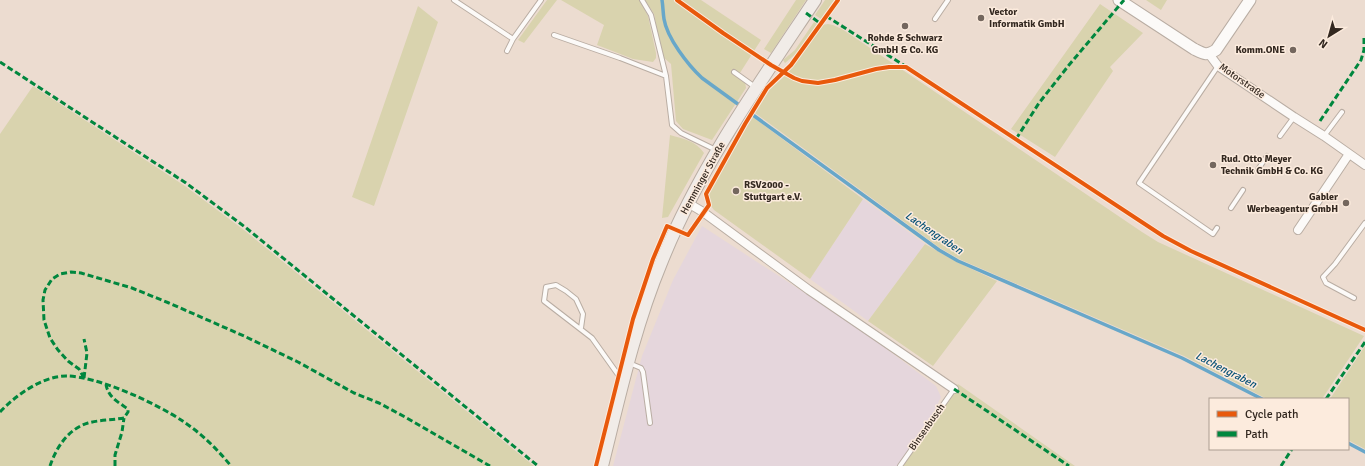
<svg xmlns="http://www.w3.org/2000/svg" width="1365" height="466" font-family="Signika,sans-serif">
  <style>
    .industrial { fill: #e5d6dc }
    .green { fill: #d9d3ae }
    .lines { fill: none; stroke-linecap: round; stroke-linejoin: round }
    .stream { stroke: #68a7c9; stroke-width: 3.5 }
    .service-casing { stroke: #b9ada3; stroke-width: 6 }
    .minor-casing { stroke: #b9ada3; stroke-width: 10 }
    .tertiary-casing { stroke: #b9ada3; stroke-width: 13 }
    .secondary-casing { stroke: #b9ada3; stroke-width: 14 }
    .service { stroke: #fcfaf8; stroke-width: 4 }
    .minor { stroke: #fcfaf8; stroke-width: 8 }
    .tertiary { stroke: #fcfaf8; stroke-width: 11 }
    .secondary { stroke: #f1ece8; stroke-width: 12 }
    .quiet { stroke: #00873e; stroke-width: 3; stroke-dasharray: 6 3; stroke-linecap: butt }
    .cycleway-casing { stroke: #fcebdd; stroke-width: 6 }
    .cycleway { stroke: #e8590c; stroke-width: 4 }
    .poi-dot { fill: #74675e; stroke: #fcebdd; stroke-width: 1.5 }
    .labels { text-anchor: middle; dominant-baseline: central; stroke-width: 3; stroke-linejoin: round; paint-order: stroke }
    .poi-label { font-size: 10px; font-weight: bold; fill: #332820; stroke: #fcebdd; text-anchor: start }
    .street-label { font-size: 10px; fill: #332820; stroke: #fcebdd }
    .water-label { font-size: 11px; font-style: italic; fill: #085277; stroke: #fcebdd }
  </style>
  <rect width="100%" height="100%" fill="#ecdcd0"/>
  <path class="industrial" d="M863 199 925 244 868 321 810 279Z
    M702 226 860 329 936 386 941 397 934 412 898 466H613L642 356 673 280Z"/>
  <path class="green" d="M547 0H557L524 43 518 40Z
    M561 0H640L648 16 656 53V58L653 62 633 59 597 45 604 25Z
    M645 0H701L761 40 738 76 745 82 746 88 712 140 683 129 676 121 671 64 662 56 654 14Z
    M796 0H806L771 53 764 49Z
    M825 0H834L821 19 815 15Z
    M1146 0H1167L1161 10Z
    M1100 4 1143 33 1110 67 1113 71 1055 157 1011 129Z
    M418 6 438 22 374 206 352 197Z
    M814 22 817 24 798 52 785 63 783 60 795 50Z
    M828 24 833 25 842 29 1142 232 1158 242 1364 336 1322 399H1267L1184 356 959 259 940 248 755 113 770 89 787 74 822 25Z
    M33 86 185 186 244 230 534 466H0V134Z
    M753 117 863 199 810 279 714 210 708 202 707 193 728 156Z
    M670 135C684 139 696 141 704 153L668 217 662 218Z
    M925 244 957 262 997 281 933 366 868 321Z
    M1365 346V449L1348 440V399H1330Z
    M958 384 1075 466H901Z"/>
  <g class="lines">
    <path class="stream" d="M662 0C663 6 663 13 664 19 667 38 688 65 702 78L939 250 958 261 1182 358 1262 399
      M1348 443 1365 452"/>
    <defs>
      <path id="service" d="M454 0 513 39 541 0
        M642 0 651 15 666 76 672 125 681 133 716 150
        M935 19 948 0
        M554 35 620 58 666 76
        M507 51 513 39
        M734 72 755 87
        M1280 136 1294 117
        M1324 136 1342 112
        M1257 171 1267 156
        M1231 208 1243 190
        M1217 228 1213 234 1139 183 1218 66
        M1354 298 1326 283 1323 277 1335 264 1365 223
        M581 328 583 314 576 299 566 291 556 285 546 287 544 301 592 338 619 376 622 377
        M629 363 641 368 643 372 650 423
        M900 466 954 389"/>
      <path id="minor" d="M1209 54 1218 66 1294 117 1324 136 1365 165
        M688 203 703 212 809 290 954 389
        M1298 230 1349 154"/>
      <path id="tertiary" d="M1119 0 1194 49C1204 54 1206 56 1216 50L1250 0"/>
      <path id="secondary" d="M602 466C619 398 634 328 661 263 699 168 759 84 815 0"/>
    </defs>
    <use href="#service" class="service-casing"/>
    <use href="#minor" class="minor-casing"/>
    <use href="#tertiary" class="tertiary-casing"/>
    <use href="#secondary" class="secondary-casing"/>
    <use href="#service" class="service"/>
    <use href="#minor" class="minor"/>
    <use href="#tertiary" class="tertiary"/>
    <use href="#secondary" class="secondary"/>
    <path class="quiet" d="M806 13 821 24
      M826 16 905 66
      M0 62 186 183 245 227 538 466
      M1320 121 1361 60 1364 50V38
      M1016 139 1039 103 1069 65 1124 0
      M84 378 79 369 68 361 58 350 50 338 44 320 43 300 45 290 52 279 60 274 71 272 81 273 132 288 169 303 244 336 298 362 354 393 379 403 405 417 490 466
      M84 378 87 353 84 339
      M954 389 1069 466
      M1326 399 1365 342
      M0 412C15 396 42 376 66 376 98 376 158 404 184 422 202 434 218 450 231 466
      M50 466C56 448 68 429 88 423 99 420 112 420 124 418L128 412V409C118 402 109 398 106 385
      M115 466V455L122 432 124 418
      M1281 466 1292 449"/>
    <defs>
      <path id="cycleway" d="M677 0 723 33 771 65 794 78 802 81 818 83 835 80 876 69 889 67H906L1163 236 1191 251 1365 330
        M596 466 633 319 653 259 667 226 688 235 709 205 706 194 745 124 767 88 791 65 838 0"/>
    </defs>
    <use href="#cycleway" class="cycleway-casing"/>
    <use href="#cycleway" class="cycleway"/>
  </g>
  <g class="poi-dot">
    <circle cx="981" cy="18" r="4"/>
    <circle cx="905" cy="26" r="4"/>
    <circle cx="1293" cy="50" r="4"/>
    <circle cx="1213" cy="165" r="4"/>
    <circle cx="736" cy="191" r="4"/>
    <circle cx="1346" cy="203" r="4"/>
  </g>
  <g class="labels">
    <g class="poi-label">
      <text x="989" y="12">Vector<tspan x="989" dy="12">Informatik GmbH</tspan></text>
      <text x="905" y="38" text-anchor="middle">Rohde &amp; Schwarz<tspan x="905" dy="12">GmbH &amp; Co. KG</tspan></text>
      <text x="1285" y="50" text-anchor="end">Komm.ONE</text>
      <text x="1221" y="159">Rud. Otto Meyer<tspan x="1221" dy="12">Technik GmbH &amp; Co. KG</tspan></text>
      <text x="744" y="185">RSV2000 -<tspan x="744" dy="12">Stuttgart e.V.</tspan></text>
      <text x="1338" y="197" text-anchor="end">Gabler<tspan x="1338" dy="12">Werbeagentur GmbH</tspan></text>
    </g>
    <g class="street-label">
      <text transform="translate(1242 81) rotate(35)">Motorstraße</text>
      <text transform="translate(703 178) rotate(-61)">Hemminger Straße</text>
      <text transform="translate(927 427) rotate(-55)">Binsenbusch</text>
    </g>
    <g class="water-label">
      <text transform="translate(934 233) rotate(34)">Lachengraben</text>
      <text transform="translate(1226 370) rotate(27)">Lachengraben</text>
    </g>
  </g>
  <rect x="1209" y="398" width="140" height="52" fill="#fcebdd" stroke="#ac9d91"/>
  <rect x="1217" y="411" width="20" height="6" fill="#e8590c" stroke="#ac9d91"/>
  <text x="1245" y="418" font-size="12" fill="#332820">Cycle path</text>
  <rect x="1217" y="431" width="20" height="6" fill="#00873e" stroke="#ac9d91"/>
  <text x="1245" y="438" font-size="12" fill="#332820">Path</text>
  <g transform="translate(1329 36) rotate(217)" stroke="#fcebdd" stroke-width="3" paint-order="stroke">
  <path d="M0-3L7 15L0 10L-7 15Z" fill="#332820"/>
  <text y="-6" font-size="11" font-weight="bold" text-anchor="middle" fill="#332820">N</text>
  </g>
</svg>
